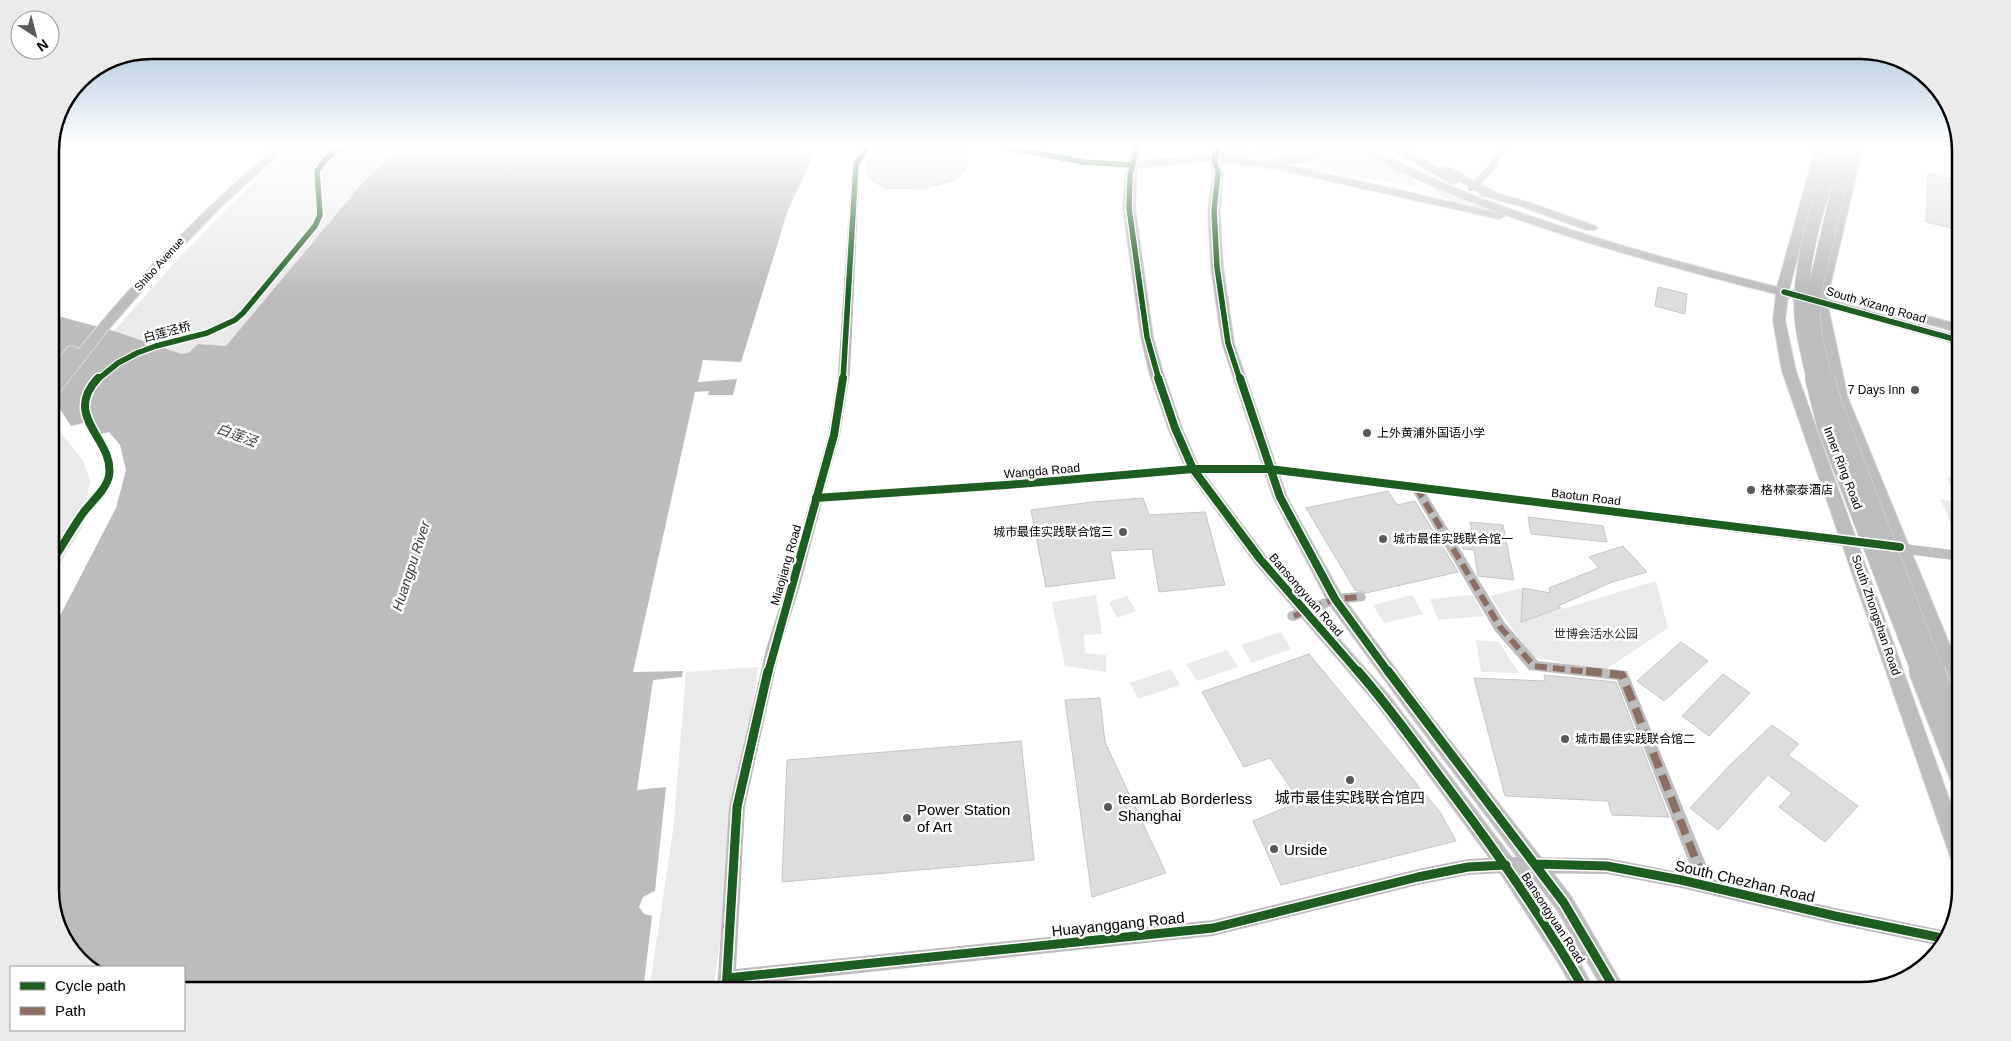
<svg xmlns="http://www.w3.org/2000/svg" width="2011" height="1041" font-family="Helvetica,'Noto Sans SC',sans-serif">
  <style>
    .green { fill: #eaeaea }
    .water { fill: #bcbcbc }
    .building { fill: #ddd; stroke: #c5c5c5 }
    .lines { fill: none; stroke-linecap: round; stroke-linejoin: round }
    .major-casing { stroke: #dbdbdb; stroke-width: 2 }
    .minor { fill: #bebebe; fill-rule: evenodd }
    .major { fill: #bdbdbd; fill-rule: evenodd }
    .highway-bridge-far2-casing { stroke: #dbdbdb; stroke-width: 15; stroke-linecap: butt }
    .highway-bridge-far1-casing { stroke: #dbdbdb; stroke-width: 19; stroke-linecap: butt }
    .highway-bridge-casing { stroke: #dbdbdb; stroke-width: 24; stroke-linecap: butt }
    .highway-bridge-far2 { stroke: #bdbdbd; stroke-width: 14 }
    .highway-bridge-far1 { stroke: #bdbdbd; stroke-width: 18 }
    .highway-bridge { stroke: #bdbdbd; stroke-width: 22 }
    .quiet-far1 { stroke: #8d6e63; stroke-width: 6; stroke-dasharray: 12 6; stroke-linecap: butt }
    .quiet { stroke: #8d6e63; stroke-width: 8; stroke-dasharray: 16 8; stroke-linecap: butt }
    .cycleway-far2-casing { stroke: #fff; stroke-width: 8 }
    .cycleway-far1-casing { stroke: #fff; stroke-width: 11 }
    .cycleway-casing { stroke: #fff; stroke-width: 12 }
    .cycleway-far2 { stroke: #1b5e20; stroke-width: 5.5 }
    .cycleway-far1 { stroke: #1b5e20; stroke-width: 8 }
    .cycleway { stroke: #1b5e20; stroke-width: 9 }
    .poi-dot { fill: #595959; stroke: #fff; stroke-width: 2 }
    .labels { text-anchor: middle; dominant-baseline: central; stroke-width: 5; stroke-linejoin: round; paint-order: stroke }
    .far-street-label { font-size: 11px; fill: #000; stroke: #fff }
    .street-label { font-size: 12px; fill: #000; stroke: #fff }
    .poi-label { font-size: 12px; fill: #000; stroke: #fff; text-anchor: start }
    .park-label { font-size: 12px; fill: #303030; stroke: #fff }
    .water-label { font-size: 14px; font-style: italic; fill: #414141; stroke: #fff }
    .near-poi-label { font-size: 15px; fill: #000; stroke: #fff; text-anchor: start }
    .near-street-label { font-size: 15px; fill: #000; stroke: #fff }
    .rim { fill: none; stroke: #000; stroke-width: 2.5 }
  </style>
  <rect width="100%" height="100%" fill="#fff"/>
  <path class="green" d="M291 147H400L359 187 226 346 198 344 187 353 182 354 114 331 177 260 275 161Z
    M1246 147H1317C1299 160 1277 156 1256 153V150Z
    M1334 147H1357L1403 171 1421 187 1312 169 1308 163 1322 159Z
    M1426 182 1495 211 1502 214C1471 208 1448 206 1426 182Z
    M50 420 83 460 90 480 82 528 50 580Z
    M1947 477 1961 479V539L1957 537 1940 499 1959 503Z
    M1656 581 1668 628 1602 672 1531 656 1490 596 1523 588 1522 621Z
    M1096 595 1102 634 1084 635 1085 653 1106 655V672L1065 666 1052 602Z
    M1412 595 1423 614 1384 623 1373 605Z
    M1473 595 1484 616 1438 620 1430 599Z
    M1127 596 1136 611 1117 618 1109 602Z
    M1281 632 1291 649 1252 663 1241 645Z
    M1476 640 1499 642 1519 673 1481 672Z
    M1227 650 1238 667 1197 681 1186 664Z
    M758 667 713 991H649L673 831 686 672Z
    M1171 669 1180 685 1138 699 1130 683Z"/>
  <path class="water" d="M400 147H791L789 150 814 154 788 210 741 362 703 360 698 382 737 379 733 395H708L709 391 695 392 633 672 683 671 682 677 653 680 637 790 666 787 655 891 643 897 639 907 644 914 652 916 643 991H184V967H91L67 946 50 897V635L116 508 126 470 120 445 109 432 100 434 87 422 71 426 50 394V314L114 331 182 354 188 353 198 344 226 346 359 187Z"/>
  <path class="building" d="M881 147H960L968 158 965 172 952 181 922 189 885 188 869 179 866 171 870 157Z
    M1928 173 1961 181V230L1926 222Z
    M1658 287 1687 294 1685 314 1655 306Z
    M1388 491 1397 505 1415 501 1458 572 1366 593 1355 590 1306 508Z
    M1143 498 1149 515 1205 512 1225 585 1159 592 1152 549 1110 551 1115 578 1046 587 1031 510 1092 502Z
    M1528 517 1603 526 1607 542 1531 534Z
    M1470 522 1503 525 1514 580 1478 576 1474 550 1463 549 1460 534 1473 535Z
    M1623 546 1647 572 1612 582 1558 606 1561 608 1521 622 1523 588 1550 593 1549 588 1599 568 1589 557Z
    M1681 642 1708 661 1664 701 1637 681Z
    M1309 654 1440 812 1456 841 1281 885 1253 821 1289 806 1285 799 1295 794 1270 758 1244 767 1202 692Z
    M1723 674 1750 693 1709 736 1682 716Z
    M1544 675 1616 682 1669 817 1612 815 1608 801 1505 796 1474 678 1545 681Z
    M1100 698 1105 742 1166 873 1092 897 1065 700Z
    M1772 725 1799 744 1788 755 1858 806 1825 842 1779 807 1792 793 1768 775 1718 830 1690 808 1730 765Z
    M1021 741 1034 860 782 882 787 760Z"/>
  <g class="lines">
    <defs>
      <path id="major" d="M276 147H287L222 206 163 267 107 331 55 398 50 400V385L53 382H50V369L68 347 73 346 79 349C139 275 204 208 276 147Z
        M1132 147H1142L1139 161 1223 154 1228 157 1241 158 1228 147H1239L1250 156 1246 159 1272 162 1271 160 1272 158 1301 156 1316 147H1327C1317 163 1296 164 1279 163L1499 213 1505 216 1499 219 1276 169 1220 162 1223 173 1220 211 1223 267 1234 343 1287 497 1341 594 1417 698 1571 896 1626 991H1604L1557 910 1405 708 1329 604 1273 497 1222 343 1211 267 1208 211 1213 173 1210 161 1137 168 1135 208 1153 337 1163 372 1182 428 1199 467 1265 555 1389 695 1513 859 1573 950 1595 991H1574L1559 964 1499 871 1377 705 1255 563 1186 469 1168 428 1149 372 1141 337 1123 208 1125 175Z
        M1355 147H1368C1393 159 1418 172 1443 183 1551 228 1665 259 1777 287L1816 147H1826L1789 290 1815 296 1853 147H1863L1827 299 1961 337V345L1828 307 1848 398 1961 672V700L1955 698 1952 693 1834 398 1814 303 1788 297 1785 320 1796 371 1961 832V868L1954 865 1951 859 1782 371 1773 320 1776 294C1662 265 1544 234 1435 187 1408 176 1382 162 1356 149Z
        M1387 147H1399L1441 169 1446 167 1450 168 1499 194 1528 202 1595 226 1597 228 1595 230H1587L1520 206 1480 195 1479 192 1459 181 1454 184 1450 183Z
        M1897 308 1961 325V333L1893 315 1891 312Z"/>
    </defs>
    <use href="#major" class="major-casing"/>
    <path class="minor" d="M864 147H872L860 164 850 374 840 435 824 493 1006 481 1193 465H1269L1961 551V561L1426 493 1505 623 1538 661 1627 671 1712 879 1835 908 1947 931 1951 932V934L1941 946 1835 924 1681 888 1607 874 1506 873 1468 875 1418 885 1213 936 735 986V991H717L729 807 766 649 786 586 828 435 838 374 852 164ZM1193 473H1269L1413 492 1495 631 1529 670 1617 680 1694 875 1607 858 1506 857 1468 859 1418 869 1213 920 736 969 745 807 780 649 800 586 822 502 1006 489Z
      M1001 147H1017L1084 159 1132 162 1136 165 1132 168 1084 164 1005 150Z
      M1499 147H1507V150L1500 158 1498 166 1474 191H1468V187L1491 163 1492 157Z
      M1359 592 1364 593 1366 597 1364 601 1336 604 1294 621 1289 620 1287 616 1289 612 1335 594Z"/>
    <use href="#major" class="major"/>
    <defs>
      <path id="highway-bridge-far2" d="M1814 380C1808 355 1800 326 1801 300 1803 248 1821 197 1835 147
        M1826 380 1815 337 1813 317 1816 285 1848 147"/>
      <path id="highway-bridge-far1" d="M1814 378 1826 426 1921 673
        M1826 378 1832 401 1935 673"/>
      <path id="highway-bridge" d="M1920 671 1961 777
        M1934 671 1961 742"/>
    </defs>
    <use href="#highway-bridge-far2" class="highway-bridge-far2-casing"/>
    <use href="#highway-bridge-far1" class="highway-bridge-far1-casing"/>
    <use href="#highway-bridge" class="highway-bridge-casing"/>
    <use href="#highway-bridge-far2" class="highway-bridge-far2"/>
    <use href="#highway-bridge-far1" class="highway-bridge-far1"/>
    <use href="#highway-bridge" class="highway-bridge"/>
    <path class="quiet-far1" d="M1416 487 1500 627 1534 666 1598 673
      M1294 616 1335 599 1359 597"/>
    <path class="quiet" d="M1586 671 1622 675 1706 885"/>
    <defs>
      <path id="cycleway-far2" d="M1005 147 1084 162 1132 165
        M1137 147 1130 175 1129 208 1147 337 1159 380
        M1219 147 1214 158 1218 173 1214 211 1217 267 1228 343 1240 380
        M1784 292 1961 341
        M97 380 118 363 137 353 156 346 207 333 235 320 243 313 315 226 320 215 317 171 326 159 341 147
        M843 380 856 164 868 147"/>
      <path id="cycleway-far1" d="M1158 378 1175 428 1193 469 1260 559 1359 673
        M1240 378 1280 497 1335 599 1389 673
        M816 498 1006 485 1193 469H1269L1900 547
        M50 565C61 548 71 530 83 513 91 502 106 490 109 476 115 438 61 418 98 378
        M768 673 834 435 843 378"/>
      <path id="cycleway" d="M1358 671C1391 709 1419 749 1449 789 1498 854 1545 920 1585 991
        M1388 671 1564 903 1616 991
        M1536 864 1607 866 1681 880 1835 916 1947 939
        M727 978 1213 928 1418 877 1468 867 1506 865
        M726 991 737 807 768 671"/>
    </defs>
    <use href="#cycleway-far2" class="cycleway-far2-casing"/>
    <use href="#cycleway-far1" class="cycleway-far1-casing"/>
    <use href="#cycleway" class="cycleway-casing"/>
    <use href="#cycleway-far2" class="cycleway-far2"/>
    <use href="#cycleway-far1" class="cycleway-far1"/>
    <use href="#cycleway" class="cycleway"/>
  </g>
  <linearGradient id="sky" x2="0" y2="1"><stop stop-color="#96b7d6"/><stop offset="0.5" stop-color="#fff"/><stop offset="1" stop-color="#fff" stop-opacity="0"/></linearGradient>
  <rect width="2011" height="293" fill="url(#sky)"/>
  <g class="poi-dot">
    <circle cx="1915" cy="390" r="5"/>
    <circle cx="1367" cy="433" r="5"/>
    <circle cx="1751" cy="490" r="5"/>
    <circle cx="1123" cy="532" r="5"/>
    <circle cx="1383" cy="539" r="5"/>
    <circle cx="1565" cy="739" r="5"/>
    <circle cx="1350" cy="780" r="5"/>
    <circle cx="1108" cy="807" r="5"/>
    <circle cx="907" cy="818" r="5"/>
    <circle cx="1274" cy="849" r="5"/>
  </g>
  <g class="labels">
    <g class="far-street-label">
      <text transform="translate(159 264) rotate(-48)">Shibo Avenue</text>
    </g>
    <g class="street-label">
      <text transform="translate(1876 305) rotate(16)">South Xizang Road</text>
      <text transform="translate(167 332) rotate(-15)">白莲泾桥</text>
      <text transform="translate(1843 468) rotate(69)">Inner Ring Road</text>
      <text transform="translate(1042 471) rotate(-5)">Wangda Road</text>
      <text transform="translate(1586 497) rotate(7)">Baotun Road</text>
      <text transform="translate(786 565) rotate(-74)">Miaojiang Road</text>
      <text transform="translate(1306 595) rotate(49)">Bansongyuan Road</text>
      <text transform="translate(1876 615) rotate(71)">South Zhongshan Road</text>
      <text transform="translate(1553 918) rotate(57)">Bansongyuan Road</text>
    </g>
    <g class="poi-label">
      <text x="1905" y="390" text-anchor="end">7 Days Inn</text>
      <text x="1377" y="433">上外黄浦外国语小学</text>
      <text x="1761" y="490">格林豪泰酒店</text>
      <text x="1113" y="532" text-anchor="end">城市最佳实践联合馆三</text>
      <text x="1393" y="539">城市最佳实践联合馆一</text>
      <text x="1575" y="739">城市最佳实践联合馆二</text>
    </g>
    <g class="park-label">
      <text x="1596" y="634">世博会活水公园</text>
    </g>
    <g class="water-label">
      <text transform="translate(237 435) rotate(20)">白莲泾</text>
      <text transform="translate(411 566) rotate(-72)">Huangpu River</text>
    </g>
    <g class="near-poi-label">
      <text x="1350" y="797" text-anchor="middle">城市最佳实践联合馆四</text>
      <text x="1118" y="798">teamLab Borderless<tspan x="1118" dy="17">Shanghai</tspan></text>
      <text x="917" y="809">Power Station<tspan x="917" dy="17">of Art</tspan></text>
      <text x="1284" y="849">Urside</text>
    </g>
    <g class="near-street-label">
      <text transform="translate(1745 881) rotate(13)">South Chezhan Road</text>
      <text transform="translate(1118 924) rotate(-6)">Huayanggang Road</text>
    </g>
  </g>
  <path d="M0 0H2011V1041H0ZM151 59H1860A92 92 0 0 1 1952 151V890A92 92 0 0 1 1860 982H151A92 92 0 0 1 59 890V151A92 92 0 0 1 151 59Z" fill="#ebebeb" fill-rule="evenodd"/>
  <path class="rim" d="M151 59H1860A92 92 0 0 1 1952 151V890A92 92 0 0 1 1860 982H151A92 92 0 0 1 59 890V151A92 92 0 0 1 151 59Z"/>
  <rect x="10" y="966" width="175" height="65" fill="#ffffff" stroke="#999999"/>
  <rect x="20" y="982" width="25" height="8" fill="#1b5e20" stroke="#999999"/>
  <text x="55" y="991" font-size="15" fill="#000000">Cycle path</text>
  <rect x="20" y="1007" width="25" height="8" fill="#8d6e63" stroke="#999999"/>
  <text x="55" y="1016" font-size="15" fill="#000000">Path</text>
  <g transform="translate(35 35) rotate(144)"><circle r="24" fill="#ffffff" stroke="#999999"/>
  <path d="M0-4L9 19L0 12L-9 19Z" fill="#595959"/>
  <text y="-8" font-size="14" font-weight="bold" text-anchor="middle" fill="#000000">N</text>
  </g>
</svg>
